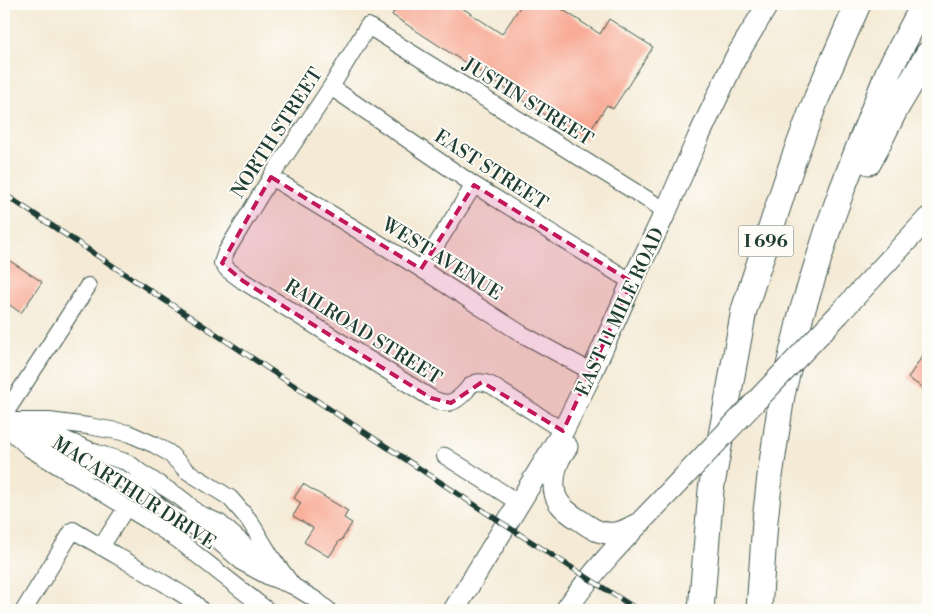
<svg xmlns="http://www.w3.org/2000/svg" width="932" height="614" font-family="'Libre Bodoni',serif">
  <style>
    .building { fill: #f8aa95 }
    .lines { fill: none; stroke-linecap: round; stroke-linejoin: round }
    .minor-casing { stroke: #3f574c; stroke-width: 18 }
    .major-casing { stroke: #3f574c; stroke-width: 23 }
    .highway-casing { stroke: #3f574c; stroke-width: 27 }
    .minor { stroke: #fff; stroke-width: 16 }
    .major { stroke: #fff; stroke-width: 21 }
    .highway { stroke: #fff; stroke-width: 25 }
    .rail-casing { stroke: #1f3d34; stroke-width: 5.5 }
    .rail { stroke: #fdfcf7; stroke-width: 4; stroke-dasharray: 11; stroke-linecap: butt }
    .major-bridge-casing { stroke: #3f574c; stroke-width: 23; stroke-linecap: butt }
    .major-bridge { stroke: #fff; stroke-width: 21 }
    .marked { fill: #c2185b; fill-opacity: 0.2; stroke: #c2185b; stroke-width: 4; stroke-dasharray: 10 6; stroke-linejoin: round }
    .labels { text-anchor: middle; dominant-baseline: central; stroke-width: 4; stroke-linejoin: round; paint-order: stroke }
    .shield { fill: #fdfcf7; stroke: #62766e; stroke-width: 1 }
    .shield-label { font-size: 18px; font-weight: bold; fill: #1f3d34 }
    .street-label { font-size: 19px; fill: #1f3d34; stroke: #fdfcf7 }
  </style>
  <rect width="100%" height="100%" fill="#fdfcf7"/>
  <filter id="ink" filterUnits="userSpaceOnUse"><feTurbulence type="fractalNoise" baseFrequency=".02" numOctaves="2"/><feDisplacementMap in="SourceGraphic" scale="10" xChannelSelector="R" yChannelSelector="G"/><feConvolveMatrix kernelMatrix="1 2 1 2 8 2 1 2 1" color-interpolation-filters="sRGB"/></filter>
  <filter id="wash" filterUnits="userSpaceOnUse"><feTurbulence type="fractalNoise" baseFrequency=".0096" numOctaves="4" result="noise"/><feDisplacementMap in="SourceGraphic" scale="20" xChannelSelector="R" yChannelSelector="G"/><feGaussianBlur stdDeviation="1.12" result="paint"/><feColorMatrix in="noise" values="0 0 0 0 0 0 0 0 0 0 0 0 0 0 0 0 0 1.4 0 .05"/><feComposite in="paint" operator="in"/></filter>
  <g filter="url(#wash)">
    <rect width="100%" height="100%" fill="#f4ead5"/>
    <g id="blocks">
      <path class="building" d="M399 4H456L502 34 522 4H554L600 34 609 19 653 47 613 109 607 105 584 140 392 15Z
        M4 257 42 282 21 313 4 301Z
        M927 349 928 350V391L908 378Z
        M303 484 348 511 344 518 352 523 341 541 340 540 329 557 304 542 313 528 293 516 301 503 294 498Z"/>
    </g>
  </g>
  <g filter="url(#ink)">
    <use href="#blocks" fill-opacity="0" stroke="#3f574c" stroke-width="1"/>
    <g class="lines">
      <defs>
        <path id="minor" d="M331 87 474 185 632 282
          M271 177 421 269 522 334 592 372
          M421 269 474 185
          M4 415 88 286
          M4 421H49L88 426 128 433 155 445 169 453 187 471 230 498 249 520 272 558 293 586 316 600 328 610
          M17 422 36 435 91 468 120 478 135 487 149 497 168 513 213 537 243 563 254 569 269 577 293 586
          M4 425 30 449 147 520 178 540 267 610
          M41 429 97 453 123 461 130 464 140 472 178 496 187 503 196 512 220 523 254 553 276 567
          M563 431 491 385C486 383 480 381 475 383 472 384 468 388 466 391 454 404 447 406 431 398L243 281 228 270 222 263 226 252 271 177 331 87 368 26 666 211
          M445 456 519 503
          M101 547 126 508
          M24 610 73 530C104 549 136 566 167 585 179 593 193 599 201 610"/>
        <path id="major" d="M839 314 928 218
          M567 447C564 451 561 455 559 460 553 473 551 493 560 504 565 511 573 516 581 521 592 529 602 535 616 533 624 532 633 526 641 522
          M454 610 563 431 592 372 632 282 666 211 698 138 736 57 768 4
          M566 610C598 563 639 524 678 483"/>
        <path id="highway" d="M869 162 895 110 928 54
          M701 610 711 490 744 310 794 158 817 97 858 4
          M759 610 765 521 770 476 782 395 801 315 830 223 843 187 889 70 924 4"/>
      </defs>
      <use href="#minor" class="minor-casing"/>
      <use href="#major" class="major-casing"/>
      <use href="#highway" class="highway-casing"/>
      <use href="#minor" class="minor"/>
      <use href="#major" class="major"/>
      <use href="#highway" class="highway"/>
      <defs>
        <path id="rail" d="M4 194 505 525 638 610"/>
      </defs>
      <use href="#rail" class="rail-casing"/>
      <use href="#rail" class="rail"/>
      <defs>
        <path id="major-bridge" d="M678 483 839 314"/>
      </defs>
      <use href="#major-bridge" class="major-bridge-casing"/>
      <use href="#major-bridge" class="major-bridge"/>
    </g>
  </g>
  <path class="marked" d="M271 177 421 269 474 185 632 282 563 431 482 382 451 403 431 398 243 281 222 263Z"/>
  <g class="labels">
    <rect class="shield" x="738.5" y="225.5" width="55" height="31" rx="4"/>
    <g class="shield-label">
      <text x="766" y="241">I 696</text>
    </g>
    <g class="street-label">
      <text transform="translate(528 102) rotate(32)">JUSTIN STREET</text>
      <text transform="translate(277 133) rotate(-57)">NORTH STREET</text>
      <text transform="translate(491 170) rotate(33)">EAST STREET</text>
      <text transform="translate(442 259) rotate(32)">WEST AVENUE</text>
      <text transform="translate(620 312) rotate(-65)">EAST 11 MILE ROAD</text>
      <text transform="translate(363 332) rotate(32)">RAILROAD STREET</text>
      <text transform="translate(134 493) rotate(33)">MACARTHUR DRIVE</text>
    </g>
  </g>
  <rect width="932" height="614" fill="none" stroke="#fdfcf7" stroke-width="20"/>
</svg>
